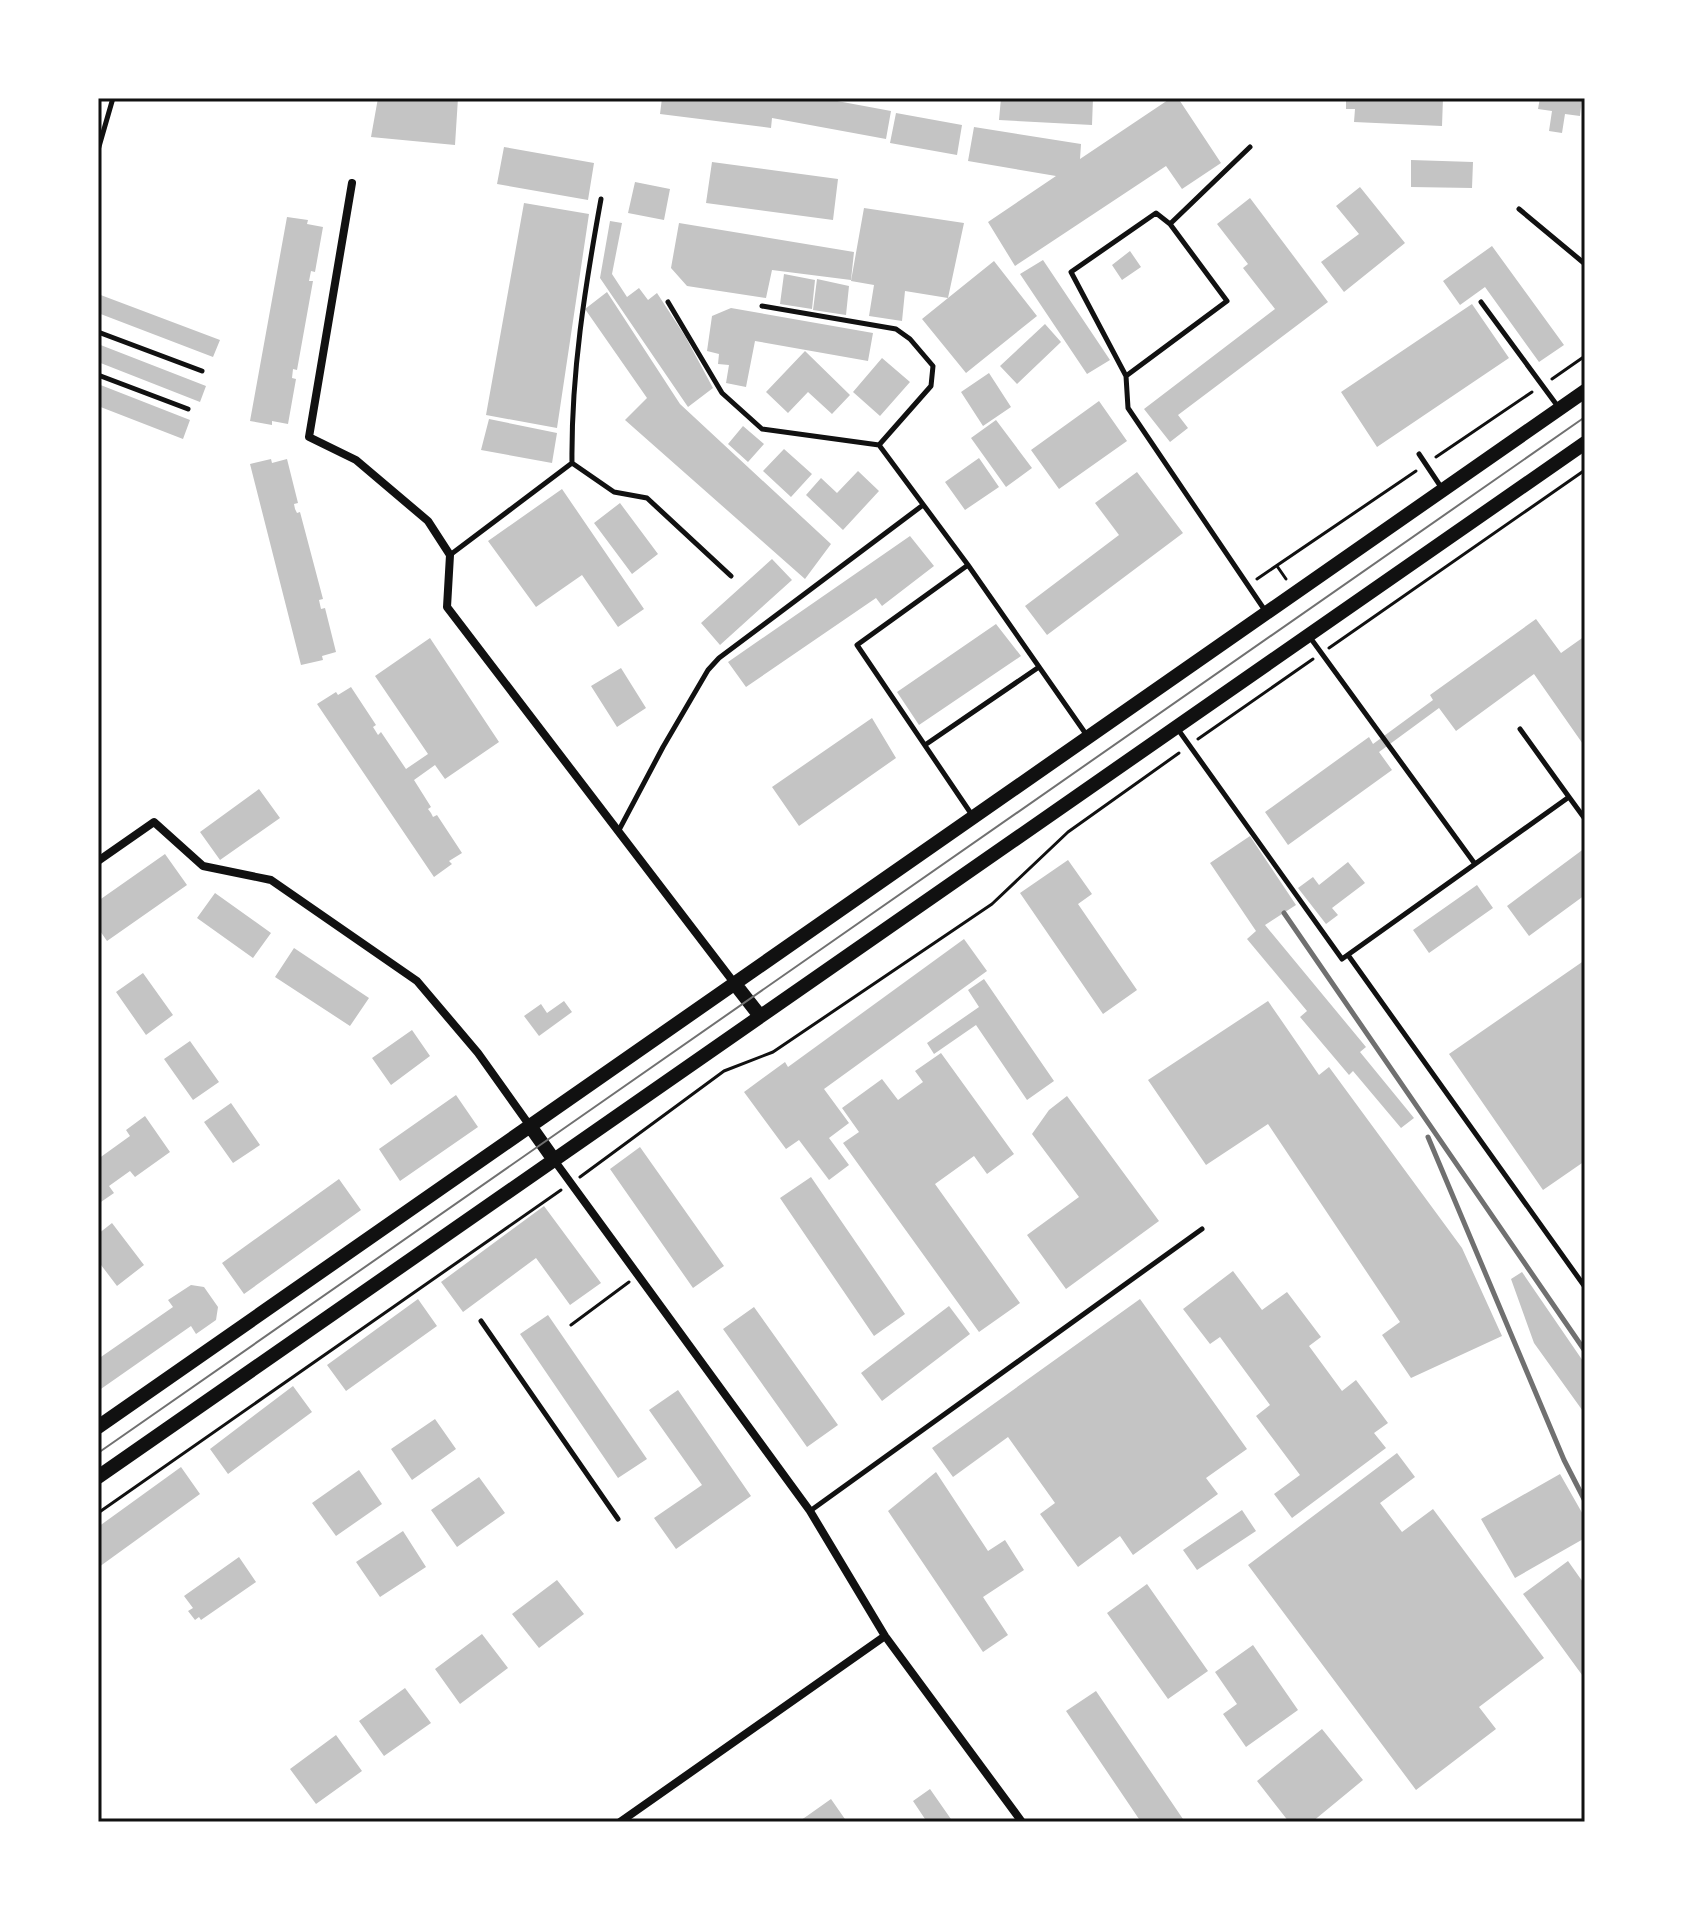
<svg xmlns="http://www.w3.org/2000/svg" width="1683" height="1920" font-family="Mulish,sans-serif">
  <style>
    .building { fill: #c4c4c4 }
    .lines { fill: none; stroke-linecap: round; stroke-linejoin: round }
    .path { stroke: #111; stroke-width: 3 }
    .service { stroke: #111; stroke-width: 5 }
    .minor { stroke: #111; stroke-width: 8 }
    .tertiary { stroke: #111; stroke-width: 14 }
    .tram { stroke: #707070; stroke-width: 2 }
    .rail { stroke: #707070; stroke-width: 5 }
    .neatline { fill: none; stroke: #111; stroke-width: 3 }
  </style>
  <rect width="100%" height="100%" fill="#fff"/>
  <path class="building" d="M378 98H458L455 145 371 137Z
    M662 98H821L891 111 886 139 772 118 771 128 660 114Z
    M1001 98H1093L1092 125 999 120Z
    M1171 98H1178L1221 163 1182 189 1166 166 1015 266 988 222 1056 176 968 161 974 127 1081 144 1080 159Z
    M1346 98H1443L1442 126 1354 122 1355 109H1346Z
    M1540 98H1582L1580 116 1565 114 1562 133 1549 131 1552 111 1538 109Z
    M896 113 962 125 957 155 890 143Z
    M504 147 594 163 588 200 497 184Z
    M1411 160 1473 162 1472 188 1411 187Z
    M712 162 838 179 833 220 706 203Z
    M635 182 670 189 664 220 628 213Z
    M1360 187 1405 243 1344 292 1321 262 1359 234 1336 206Z
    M1250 198 1328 302 1178 415 1188 428 1170 442 1144 409 1275 309 1243 268 1248 264 1217 224Z
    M524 203 589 214 557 428 486 415Z
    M864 208 964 223 948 298 994 261 1037 316 966 373 922 319 948 298 905 291 902 321 869 316 874 285 851 281Z
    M287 217 308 220 307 224 323 227 315 272 311 271 309 281H313L297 370 293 369 292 378 296 379 288 424 272 421V425L250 421Z
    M610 221 622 223 612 274 627 297 639 288 648 300 657 293 685 336 713 388 688 407 600 278Z
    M679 223 854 252 851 280 772 270 766 298 687 286 671 268Z
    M1492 246 1564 345 1539 362 1485 287 1460 305 1443 281Z
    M1130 251 1141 267 1122 280 1112 265Z
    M1043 260 1110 360 1087 374 1020 274Z
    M784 274 815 280 812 309 780 304Z
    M817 279 849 286 846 315 813 310Z
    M607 292 680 404 831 544 805 579 625 420 647 398 585 309Z
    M98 294 220 340 213 357 98 313Z
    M1472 304 1509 358 1377 447 1341 392Z
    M731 308 873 333 868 361 755 341 746 387 726 383 729 365 718 364 719 354 707 351 712 316Z
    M1045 324 1061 342 1017 384 1000 366Z
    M98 344 206 386 200 402 98 362Z
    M805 351 850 395 832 414 808 392 788 413 766 392Z
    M882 358 910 382 880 416 853 392Z
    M989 373 1011 407 983 426 961 392Z
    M98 384 190 420 183 439 98 406Z
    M1099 401 1127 441 1059 489 1031 450Z
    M489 419 557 433 552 463 481 450Z
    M996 420 1032 468 1006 487 971 438Z
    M743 426 764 444 748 462 728 444Z
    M784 449 812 474 791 497 763 471Z
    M979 458 999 487 965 510 945 482Z
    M271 459 272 463 287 459 298 503 294 504 295 509 297 513 300 512 323 599 319 600 321 609 325 608 336 652 322 656 323 660 301 665 250 464Z
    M858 471 879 491 843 530 806 495 821 478 837 493Z
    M1137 472 1183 533 1047 635 1025 606 1119 535 1095 503Z
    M562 489 644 609 618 627 582 575 536 607 488 541Z
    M620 503 658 554 632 574 594 523Z
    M910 536 934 566 882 606 876 598 746 687 728 662Z
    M772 559 792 580 720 645 701 623Z
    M1536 619 1561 653 1585 636V747L1534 674 1456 731 1439 708 1379 752 1392 770 1288 845 1265 812 1369 737 1373 744 1433 700 1430 695Z
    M996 624 1021 656 919 725 897 692Z
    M430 638 499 742 445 779 435 765 414 780 431 807 428 809 431 813 433 817 437 815 462 853 449 861 452 864 434 877 317 704 336 692 338 695 351 687 376 725 373 727 378 735 381 732 406 769 428 754 375 676Z
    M621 668 646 708 617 727 591 686Z
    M872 718 896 758 799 826 772 787Z
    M259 789 280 818 220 860 200 832Z
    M1250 836 1296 905 1265 925 1366 1047 1360 1052 1414 1118 1401 1128 1353 1071 1349 1075 1300 1017 1307 1011 1247 939 1256 931 1210 863Z
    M1585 848V895L1529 936 1507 906Z
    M165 854 187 885 107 941 98 928V901Z
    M1068 860 1092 894 1078 904 1137 990 1103 1014 1020 893Z
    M1348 862 1365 883 1332 908 1338 915 1326 924 1298 888 1313 877 1319 885Z
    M1477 885 1493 908 1429 953 1413 930Z
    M215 893 271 933 253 958 197 918Z
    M964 939 987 971 824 1089 849 1123 829 1138 849 1165 829 1180 799 1140 786 1149 744 1092 785 1062 788 1067Z
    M294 948 369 998 350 1026 275 977Z
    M1585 960V1161L1543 1190 1449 1054Z
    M143 973 173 1015 146 1035 116 992Z
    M984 979 1054 1081 1027 1100 976 1025 934 1054 927 1043 979 1007 968 990Z
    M564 1001 572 1012 539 1036 524 1016 541 1004 547 1013Z
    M1268 1001 1319 1075 1329 1067 1462 1248 1502 1336 1411 1378 1382 1335 1400 1322 1268 1124 1206 1165 1148 1080Z
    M412 1030 430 1056 391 1085 372 1058Z
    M190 1041 219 1082 193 1100 164 1059Z
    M941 1053 1014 1154 987 1174 974 1156 935 1184 1020 1303 979 1332 843 1143 859 1132 842 1108 882 1079 898 1100 923 1082 915 1071Z
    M456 1095 478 1127 400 1181 379 1149Z
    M1067 1096 1159 1221 1066 1289 1027 1235 1079 1197 1032 1134 1049 1110Z
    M231 1103 260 1145 233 1163 204 1122Z
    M145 1116 170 1152 135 1177 130 1171 109 1186 114 1193 98 1204V1159L130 1136 126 1130Z
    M640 1147 724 1266 693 1288 610 1169Z
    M811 1177 905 1314 874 1336 780 1198Z
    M339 1179 361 1210 244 1294 222 1263Z
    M544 1206 601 1283 570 1305 536 1258 463 1312 441 1282Z
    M112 1223 144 1265 117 1286 98 1261V1234Z
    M1233 1271 1262 1310 1287 1292 1321 1337 1309 1346 1342 1391 1356 1380 1388 1423 1374 1433 1386 1448 1292 1518 1274 1494 1300 1475 1256 1416 1270 1405 1220 1337 1210 1344 1183 1309Z
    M1522 1272 1585 1364V1414L1534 1343 1511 1279Z
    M191 1285 204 1287 218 1307 216 1320 196 1334 191 1326 98 1391V1359L173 1307 168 1300Z
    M418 1299 437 1326 346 1391 327 1365Z
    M1140 1299 1247 1449 1206 1478 1218 1494 1133 1555 1120 1536 1078 1567 1040 1514 1055 1503 1008 1437 953 1477 932 1448Z
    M949 1306 970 1334 882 1401 861 1373Z
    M754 1307 838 1425 807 1447 723 1329Z
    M548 1315 647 1459 618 1478 520 1334Z
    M293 1386 312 1412 228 1474 210 1449Z
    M678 1390 751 1496 676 1549 654 1518 702 1485 649 1410Z
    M435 1419 456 1449 412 1480 391 1449Z
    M1397 1453 1415 1477 1380 1503 1402 1532 1433 1509 1544 1658 1479 1707 1496 1729 1416 1790 1248 1565Z
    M181 1467 200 1494 99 1567 98 1527Z
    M359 1470 382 1504 336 1536 312 1503Z
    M936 1472 988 1551 1005 1540 1024 1570 983 1597 1008 1635 983 1652 888 1511Z
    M1560 1474 1585 1518V1538L1515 1578 1481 1519Z
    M479 1477 505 1513 457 1547 431 1510Z
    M1242 1510 1256 1531 1197 1570 1183 1550Z
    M403 1531 426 1567 380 1597 356 1562Z
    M239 1557 256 1582 201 1620 199 1617 195 1620 188 1611 193 1608 184 1596Z
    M1568 1561 1585 1585V1679L1523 1594Z
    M557 1580 584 1614 539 1648 512 1614Z
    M1147 1584 1208 1671 1168 1699 1107 1613Z
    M482 1634 508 1668 460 1704 435 1669Z
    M1253 1645 1298 1710 1246 1747 1223 1714 1237 1704 1215 1672Z
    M405 1688 431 1723 384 1756 359 1721Z
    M1096 1691 1185 1822H1141L1066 1711Z
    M1322 1729 1363 1780 1312 1822H1289L1257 1781Z
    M336 1735 362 1771 316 1804 290 1769Z
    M930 1789 953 1822H927L913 1801Z
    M831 1799 847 1822H798L807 1816Z"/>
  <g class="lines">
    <path class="path" d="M1552 379 1585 356
      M1436 457 1532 392
      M1277 566 1286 579
      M1257 579 1416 471
      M1329 648 1585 470
      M1198 739 1313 659
      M580 1177 724 1071 773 1052 992 904 1068 832 1179 753
      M571 1325 629 1282
      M98 1513 561 1190"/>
    <path class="service" d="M1250 147 1170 224 1227 301 1126 376 1128 408 1266 612
      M98 150 113 98
      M1519 209 1585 264
      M668 302 722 393 762 429 879 445
      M1481 302 1559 408
      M762 306 896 329 910 339 933 366 931 386 879 445 968 565
      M98 332 202 371
      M98 375 188 409
      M1126 376 1071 272 1156 213 1170 224
      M1419 454 1443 490
      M572 463C571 374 585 287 601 199
      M450 555 572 463 614 492 647 498 731 576
      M1309 636 1475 864
      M1177 728 1342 959 1569 797 1585 819
      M1520 729 1569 797
      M925 745 1039 667
      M972 815 857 645 968 565 1088 737
      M619 830 663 747 708 670 719 658 923 505
      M1348 955 1585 1287
      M481 1321 618 1519
      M810 1511 1202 1229"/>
    <path class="minor" d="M352 183 309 437 356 460 428 521 450 555 447 607 735 984
      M98 861 154 822 203 866 271 880 417 981 478 1053 530 1126
      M554 1160 810 1511 885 1636 1022 1822
      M620 1822 885 1636"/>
    <path class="tertiary" d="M735 984 760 1016
      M530 1126 554 1160
      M98 1427 1585 391
      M98 1477 1585 443"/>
    <path class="tram" d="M98 1453 1585 417"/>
    <path class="rail" d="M1284 913 1585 1351
      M1428 1137 1564 1460 1585 1501"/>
  </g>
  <rect width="1683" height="1920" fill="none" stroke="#ffffff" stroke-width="200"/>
  <rect x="100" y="100" width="1483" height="1720" class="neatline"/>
</svg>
